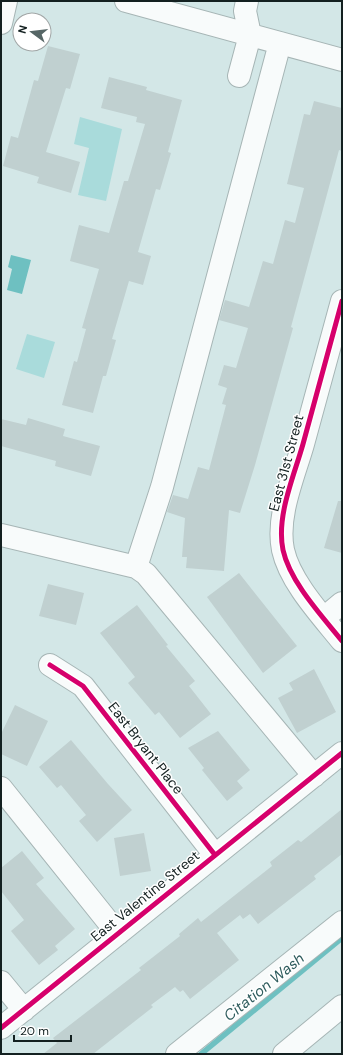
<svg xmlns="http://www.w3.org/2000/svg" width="343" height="1055" font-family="'DM Sans',sans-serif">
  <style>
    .green { fill: #a9dbdb }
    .water { fill: #6ec0c1 }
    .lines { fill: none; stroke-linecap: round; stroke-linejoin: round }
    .stream { stroke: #6ec0c1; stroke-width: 5.5 }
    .building { fill: #c0d0d0 }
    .minor-casing { stroke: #a6b5b5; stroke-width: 24 }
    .minor { stroke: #f8fbfb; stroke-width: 22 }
    .cycleway-casing { stroke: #fff; stroke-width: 8 }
    .cycleway { stroke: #d6006c; stroke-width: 5 }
    .labels { text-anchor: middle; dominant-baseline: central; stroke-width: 3; stroke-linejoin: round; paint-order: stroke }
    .street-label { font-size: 14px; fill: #132020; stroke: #fff }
    .water-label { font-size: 15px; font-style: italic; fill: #2e5c5d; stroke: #fff }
  </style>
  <rect width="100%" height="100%" fill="#d3e7e7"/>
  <path class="green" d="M80 117 122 129 106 201 78 195 89 148 74 144Z
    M27 334 55 342 44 378 16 369Z"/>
  <path class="water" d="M11 255 31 260 22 294 7 290 12 269 8 267Z"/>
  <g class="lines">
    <path class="stream" d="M201 1054 342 938"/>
  </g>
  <path class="building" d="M48 46 80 54 70 89 66 88 46 152 80 162 71 193 37 183 39 177 3 166 11 136 18 138 34 80 38 81Z
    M109 77 147 87 146 90 182 100 168 152 171 153 160 190 156 189 138 252 151 256 143 285 129 281 112 339 116 340 106 376H103L93 413 62 405 74 361 77 362 86 329 82 328 99 269 70 261 79 225 109 233 124 181H128L145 124 136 122 137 117 101 108Z
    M314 101 342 108V151L339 150 291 327 293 328 255 465 240 513 229 510 224 571 186 568 187 557H182L185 518 167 512 173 495 188 499 198 467 209 470 226 405 222 404 227 388 218 385 224 365 236 368 248 328 219 320 225 300 249 307 263 261 273 264 285 220 295 223 304 188 287 184 304 114 310 115Z
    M28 418 65 429 63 436 100 446 91 476 55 466 56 461 1 446V419L26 425Z
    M338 501H342V553L324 548Z
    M239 573 297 646 263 673 207 597Z
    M48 584 84 593 76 625 39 616Z
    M137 605 168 645 166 646 195 681 189 686 211 714 180 738 159 712 155 715 128 683 135 677 100 633Z
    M314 669 336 712 297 733 278 698 293 690 289 683Z
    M15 705 48 721 27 766 1 754V734Z
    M218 731 250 770 237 781 243 788 227 801 202 770 204 768 188 748Z
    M71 740 108 784 132 810 97 842 79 821 86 815 61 785 57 788 39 767Z
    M342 809V854L314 876 316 879 258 924 250 914 243 919 240 915 217 933 239 960 190 999 183 990 180 992 175 987 151 1005 153 1007 93 1054H43L57 1043 53 1038 141 970 139 968 180 936 179 934 198 918 201 922 272 866 270 862 298 840 301 842Z
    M144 833 151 871 120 876 114 838Z
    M22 851 44 878 36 884 75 929 55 946 58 950 39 965 11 931 24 920 1 891V868Z"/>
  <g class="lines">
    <defs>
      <path id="minor" d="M126 1 342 60
        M1 23 6 1
        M239 76 250 35 245 11 247 1
        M342 301C329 348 316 396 303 444 294 476 276 516 283 550 290 582 322 616 342 641
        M1 535 136 567 146 574 314 776
        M136 567 162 487 280 43
        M324 618 342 603
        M50 665 83 686 215 855
        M1 788 118 934
        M1 982 24 1010
        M1 1028 342 753
        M177 1054 342 922
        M284 1054 342 1006"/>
    </defs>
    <use href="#minor" class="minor-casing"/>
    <use href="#minor" class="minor"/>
    <defs>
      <path id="cycleway" d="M342 301C329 348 316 396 303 444 294 476 276 516 283 550 290 582 322 616 342 641
        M50 665 83 686 215 855
        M1 1028 342 753"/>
    </defs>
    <use href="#cycleway" class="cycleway-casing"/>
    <use href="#cycleway" class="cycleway"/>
  </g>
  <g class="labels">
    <g class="street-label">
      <text transform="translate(286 463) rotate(-75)">East 31st Street</text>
      <text transform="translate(146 748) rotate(52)">East Bryant Place</text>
      <text transform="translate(145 896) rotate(-39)">East Valentine Street</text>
    </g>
    <g class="water-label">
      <text transform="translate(264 987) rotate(-39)">Citation Wash</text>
    </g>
  </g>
  <rect width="343" height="1055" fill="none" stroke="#132020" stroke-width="4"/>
  <g transform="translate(32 32) rotate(285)"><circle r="19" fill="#ffffff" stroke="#a1a6a6"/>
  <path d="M0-3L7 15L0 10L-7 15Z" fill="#566666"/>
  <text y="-6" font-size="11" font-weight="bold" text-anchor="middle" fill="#132020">N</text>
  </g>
  <path d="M14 1035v6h57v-6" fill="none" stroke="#132020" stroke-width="2"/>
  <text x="20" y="1035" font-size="12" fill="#132020" stroke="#ffffff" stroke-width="3" paint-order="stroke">20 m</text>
</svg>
